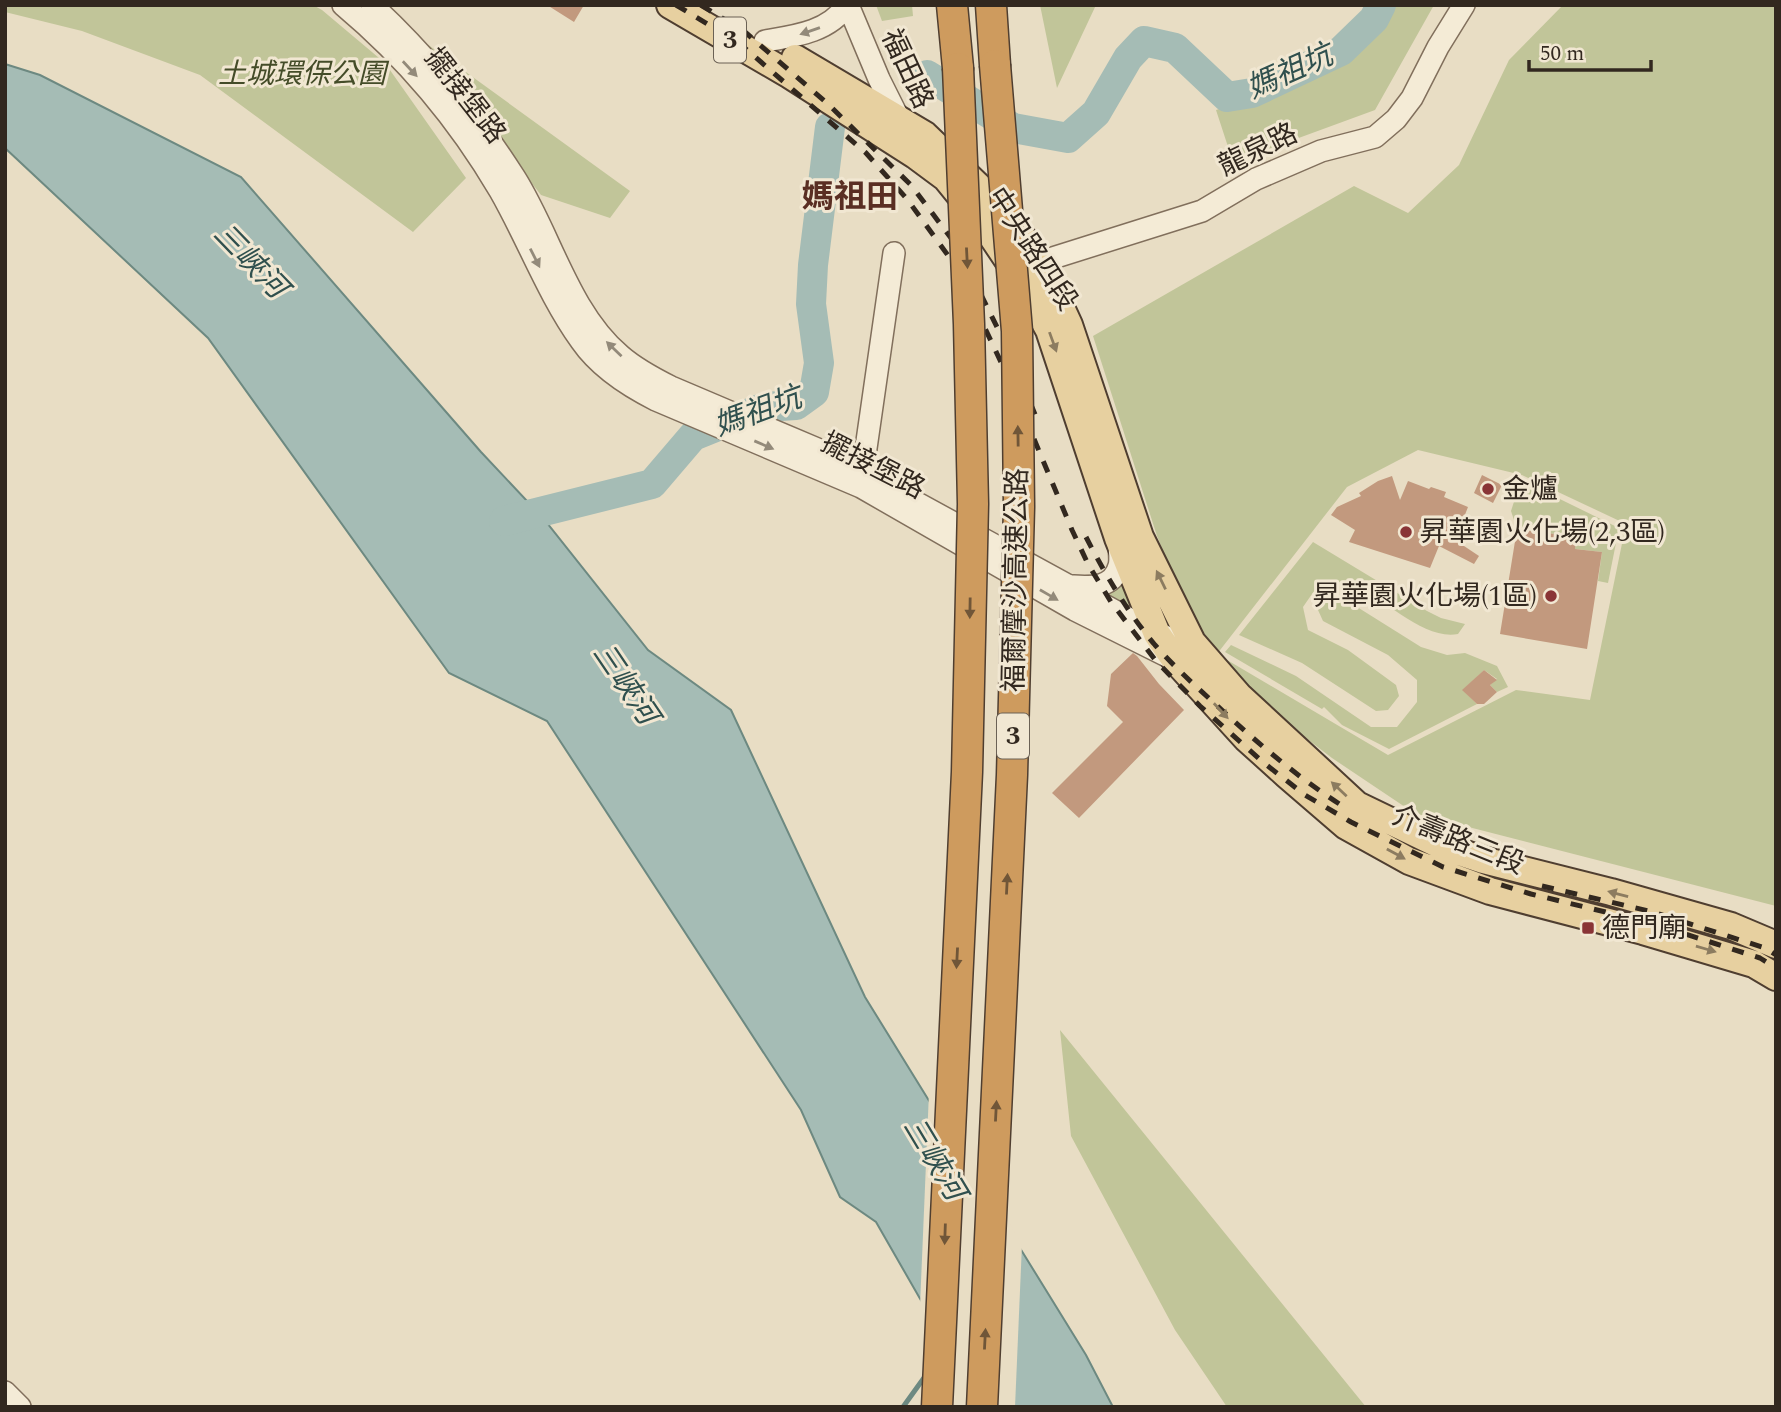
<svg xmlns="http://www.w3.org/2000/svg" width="1781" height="1412" font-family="Spectral,'Noto Sans TC',serif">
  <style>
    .green { fill: #c1c599; fill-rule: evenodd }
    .water { fill: #a5bcb5; stroke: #6d8981; stroke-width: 2 }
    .pier { fill: #e8ddc4 }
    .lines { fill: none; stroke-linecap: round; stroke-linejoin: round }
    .stream { stroke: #6d8981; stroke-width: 5 }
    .river { stroke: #a5bcb5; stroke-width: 30 }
    .building { fill: #c2997e }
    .minor-casing { stroke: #816f5c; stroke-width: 24 }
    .major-casing { stroke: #4f3e30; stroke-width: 30 }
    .highway-casing { stroke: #4f3e30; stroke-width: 33 }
    .minor { stroke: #f4ebd6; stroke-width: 21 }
    .major { stroke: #e7d0a0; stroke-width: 26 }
    .highway { stroke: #ce9b5e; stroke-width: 30 }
    .rail { stroke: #32281f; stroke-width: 5; stroke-dasharray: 12 12; stroke-linecap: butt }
    .highway-bridge-casing { stroke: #4f3e30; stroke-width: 33; stroke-linecap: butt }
    .highway-bridge { stroke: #ce9b5e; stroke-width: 30 }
    .oneway { fill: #938a7a }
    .oneway2 { fill: #705638 }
    .oneway3 { fill: #8c7c60 }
    .poi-dot { fill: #893436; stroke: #f1e7d2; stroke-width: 2.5 }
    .labels { text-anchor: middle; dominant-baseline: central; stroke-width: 6; stroke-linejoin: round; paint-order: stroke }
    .shield { fill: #f1e7d2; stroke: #6b6155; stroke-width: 2 }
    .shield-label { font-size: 26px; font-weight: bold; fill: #32281f }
    .street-label { font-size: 28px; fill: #32281f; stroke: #f1e7d2 }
    .park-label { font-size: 28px; font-style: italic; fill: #444c28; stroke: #f1e7d2 }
    .poi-label { font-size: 28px; fill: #32281f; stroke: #f1e7d2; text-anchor: start }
    .water-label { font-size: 30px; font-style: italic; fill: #30504e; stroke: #f1e7d2 }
    .quarter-label { font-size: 32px; font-weight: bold; fill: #5a2e23; stroke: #f1e7d2 }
  </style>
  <rect width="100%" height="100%" fill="#e8ddc4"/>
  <path class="green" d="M5 5H313L322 10 385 63 466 178 413 232 200 75 82 31 5 12Z
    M876 5H912L913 16 882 21Z
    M1040 5H1096L1057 88Z
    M1378 5H1434L1375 110 1233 162 1216 110 1302 82 1386 26Z
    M1563 5H1776V906L1414 813 1332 758 1246 692 1200 642 1157 536 1093 336 1354 186 1408 213 1459 165 1509 60ZM1418 450 1522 475 1626 524 1590 700 1516 690 1388 755 1217 654 1347 487Z
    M416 36 630 191 610 218 541 195Z
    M1521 480 1619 528 1608 583 1598 581 1602 552 1575 549 1577 537 1517 529 1511 511Z
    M1313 542 1427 611 1441 618 1465 624 1458 634C1425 641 1384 598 1354 585 1345 581 1331 582 1321 581L1303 607 1308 630 1348 650 1396 685 1399 696 1388 710 1376 711 1302 663 1239 635Z
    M1121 577 1136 614 1104 593Z
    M1326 598 1346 600 1421 647 1447 655 1465 653 1497 666 1508 687 1497 692 1490 685 1497 679 1484 670 1463 690 1477 704 1389 749 1342 725 1324 707 1322 709 1225 652 1231 645 1296 676 1371 727H1397L1417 702V680L1388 655 1323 621 1318 610Z
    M1060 1030 1366 1407H1227L1175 1330 1071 1136Z"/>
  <path class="water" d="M5 64 40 75 241 177 481 452 543 518 648 650 731 710 865 997 1086 1355 1113 1407H989L942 1337 876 1222 840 1197 801 1110 547 721 449 673 208 338 5 148Z"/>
  <path class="pier" d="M929 1092 1022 1244 1015 1407H985L920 1306Z"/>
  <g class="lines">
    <path class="stream" d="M903 1407 926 1375"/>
    <path class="river" d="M927 75 1013 128 1068 138 1096 113 1128 58 1144 41 1175 48 1227 97 1252 93 1341 51 1374 19 1381 5
      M504 521 652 484 693 436 765 407 796 405 814 392 819 363 811 304 813 265 830 127"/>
  </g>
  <path class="building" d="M547 5H584L574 22Z
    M1482 475 1502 485 1493 503 1474 493Z
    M1392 476 1400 500 1408 481 1429 489 1431 487 1446 492 1444 497 1468 507 1455 540 1479 556 1474 564 1439 546 1430 568 1349 542 1355 530 1331 515 1337 507 1361 496 1359 493 1378 481Z
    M1517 529 1577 537 1575 549 1602 552 1587 649 1500 634Z
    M1133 653 1137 656 1159 684 1184 710 1079 818 1052 793 1123 722 1107 706 1111 674Z
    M1484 670 1497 680 1490 685 1497 692 1484 704H1477L1462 690Z"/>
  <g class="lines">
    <defs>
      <path id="minor" d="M343 5C405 57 459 121 500 191 528 240 548 295 581 341 599 367 628 386 656 400L861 487 1075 610 1175 660
        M372 5C427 56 475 115 515 178 551 235 568 311 621 356 636 369 653 378 671 387L822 451 1157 634 1165 636
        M848 5 879 79 900 121
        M765 41C795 36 829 32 847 5
        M1031 273 1040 262 1202 211 1256 179 1321 151 1375 137 1396 119 1412 98 1438 47 1464 5
        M861 483 894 253
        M1072 586C1090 587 1113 589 1119 566 1121 560 1119 550 1119 544
        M5 1392 20 1407"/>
      <path id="major" d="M670 5 790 75 915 155 946 178 985 226 1022 281 1049 330 1118 538 1157 634 1175 660 1246 738 1287 775 1346 826 1409 861 1490 891 1643 931 1754 964 1776 977
        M795 58 925 135 1003 210 1040 262 1069 325 1140 537 1192 642 1239 696 1357 805 1442 846 1483 860 1611 892 1731 926 1776 945"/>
      <path id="highway" d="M952 5 958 68
        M991 5 995 65"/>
    </defs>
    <use href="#minor" class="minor-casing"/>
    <use href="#major" class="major-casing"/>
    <use href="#highway" class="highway-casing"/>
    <use href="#minor" class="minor"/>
    <use href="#major" class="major"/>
    <use href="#highway" class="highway"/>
    <path class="rail" d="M676 5 739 43 866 153 907 199 955 265 1009 379 1072 530 1088 564 1111 602 1156 661 1200 706 1264 763 1305 795 1351 822 1443 867 1531 894 1651 923 1760 958 1776 968
      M701 5 745 32 828 104 911 185 957 246 999 331
      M1012 359 1039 424
      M1086 537C1105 574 1128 613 1155 645 1176 669 1200 690 1224 712 1261 746 1299 778 1341 805
      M1542 886 1653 912 1765 948 1776 955"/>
    <defs>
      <path id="highway-bridge" d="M937 1407 967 772 973 504 969 324 958 68
        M982 1407 1012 775 1019 507 1017 331 995 65"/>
    </defs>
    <use href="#highway-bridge" class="highway-bridge-casing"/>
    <use href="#highway-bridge" class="highway-bridge"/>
  </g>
  <defs><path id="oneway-solid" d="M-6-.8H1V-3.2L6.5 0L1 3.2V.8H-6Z" transform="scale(1.75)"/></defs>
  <g class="oneway">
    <use href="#oneway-solid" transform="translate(810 31) rotate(161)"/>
    <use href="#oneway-solid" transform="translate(410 69) rotate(47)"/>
    <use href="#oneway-solid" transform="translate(535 258) rotate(63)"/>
    <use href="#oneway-solid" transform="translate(614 349) rotate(-136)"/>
    <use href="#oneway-solid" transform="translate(764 445) rotate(23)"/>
    <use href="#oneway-solid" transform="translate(1049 595) rotate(30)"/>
  </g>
  <g class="oneway2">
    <use href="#oneway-solid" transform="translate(967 258) rotate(87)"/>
    <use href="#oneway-solid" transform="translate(1018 436) rotate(-91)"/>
    <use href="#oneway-solid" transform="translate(970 608) rotate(91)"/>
    <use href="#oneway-solid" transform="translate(1007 884) rotate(-87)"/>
    <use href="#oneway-solid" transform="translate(957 958) rotate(93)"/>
    <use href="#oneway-solid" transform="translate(996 1111) rotate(-87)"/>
    <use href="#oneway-solid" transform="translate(945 1234) rotate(92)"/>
    <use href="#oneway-solid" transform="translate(985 1339) rotate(-87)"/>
  </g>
  <g class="oneway3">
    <use href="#oneway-solid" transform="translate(1053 342) rotate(70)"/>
    <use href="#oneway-solid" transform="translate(1161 580) rotate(-116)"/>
    <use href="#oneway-solid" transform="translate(1221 711) rotate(47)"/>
    <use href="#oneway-solid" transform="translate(1339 789) rotate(-137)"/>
    <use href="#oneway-solid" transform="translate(1396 854) rotate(29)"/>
    <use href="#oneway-solid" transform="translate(1618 894) rotate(-165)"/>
    <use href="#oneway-solid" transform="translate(1706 949) rotate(16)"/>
  </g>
  <g class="poi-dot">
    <circle cx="1488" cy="489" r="7"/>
    <circle cx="1406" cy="532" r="7"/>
    <circle cx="1551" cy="596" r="7"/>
    <rect x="1581" y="921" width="14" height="14" rx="3.5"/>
  </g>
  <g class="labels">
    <g class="shield">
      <rect x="714" y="17.5" width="32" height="45" rx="5"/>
      <rect x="997" y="713.5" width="32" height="45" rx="5"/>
    </g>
    <g class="shield-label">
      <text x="730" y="40">3</text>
      <text x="1013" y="736">3</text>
    </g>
    <g class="street-label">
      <text transform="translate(907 69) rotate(65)">福田路</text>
      <text transform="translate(465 96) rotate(52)">擺接堡路</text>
      <text transform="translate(1258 150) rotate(-26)">龍泉路</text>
      <text transform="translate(1032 249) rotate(57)">中央路四段</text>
      <text transform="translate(873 466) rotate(27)">擺接堡路</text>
      <text transform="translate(1016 580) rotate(-89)">福爾摩沙高速公路</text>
      <text transform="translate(1458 840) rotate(22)">介壽路三段</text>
    </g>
    <g class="park-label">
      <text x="302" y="74">土城環保公園</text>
    </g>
    <g class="poi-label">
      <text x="1502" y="489">金爐</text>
      <text x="1420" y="532">昇華園火化場(2,3區)</text>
      <text x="1537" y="596" text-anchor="end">昇華園火化場(1區)</text>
      <text x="1602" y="928">德門廟</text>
    </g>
    <g class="water-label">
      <text transform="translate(1290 72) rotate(-24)">媽祖坑</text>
      <text transform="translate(250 261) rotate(46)">三峽河</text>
      <text transform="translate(758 412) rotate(-20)">媽祖坑</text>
      <text transform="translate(625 684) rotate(56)">三峽河</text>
      <text transform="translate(934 1159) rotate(59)">三峽河</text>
    </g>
    <g class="quarter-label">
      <text x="850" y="197">媽祖田</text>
    </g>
  </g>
  <rect width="1781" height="1412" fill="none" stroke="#32281f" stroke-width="14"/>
  <path d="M1529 60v10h122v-10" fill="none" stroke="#32281f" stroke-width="3.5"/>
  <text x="1540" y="60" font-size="21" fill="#32281f" stroke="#f1e7d2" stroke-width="5" paint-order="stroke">50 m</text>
</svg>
